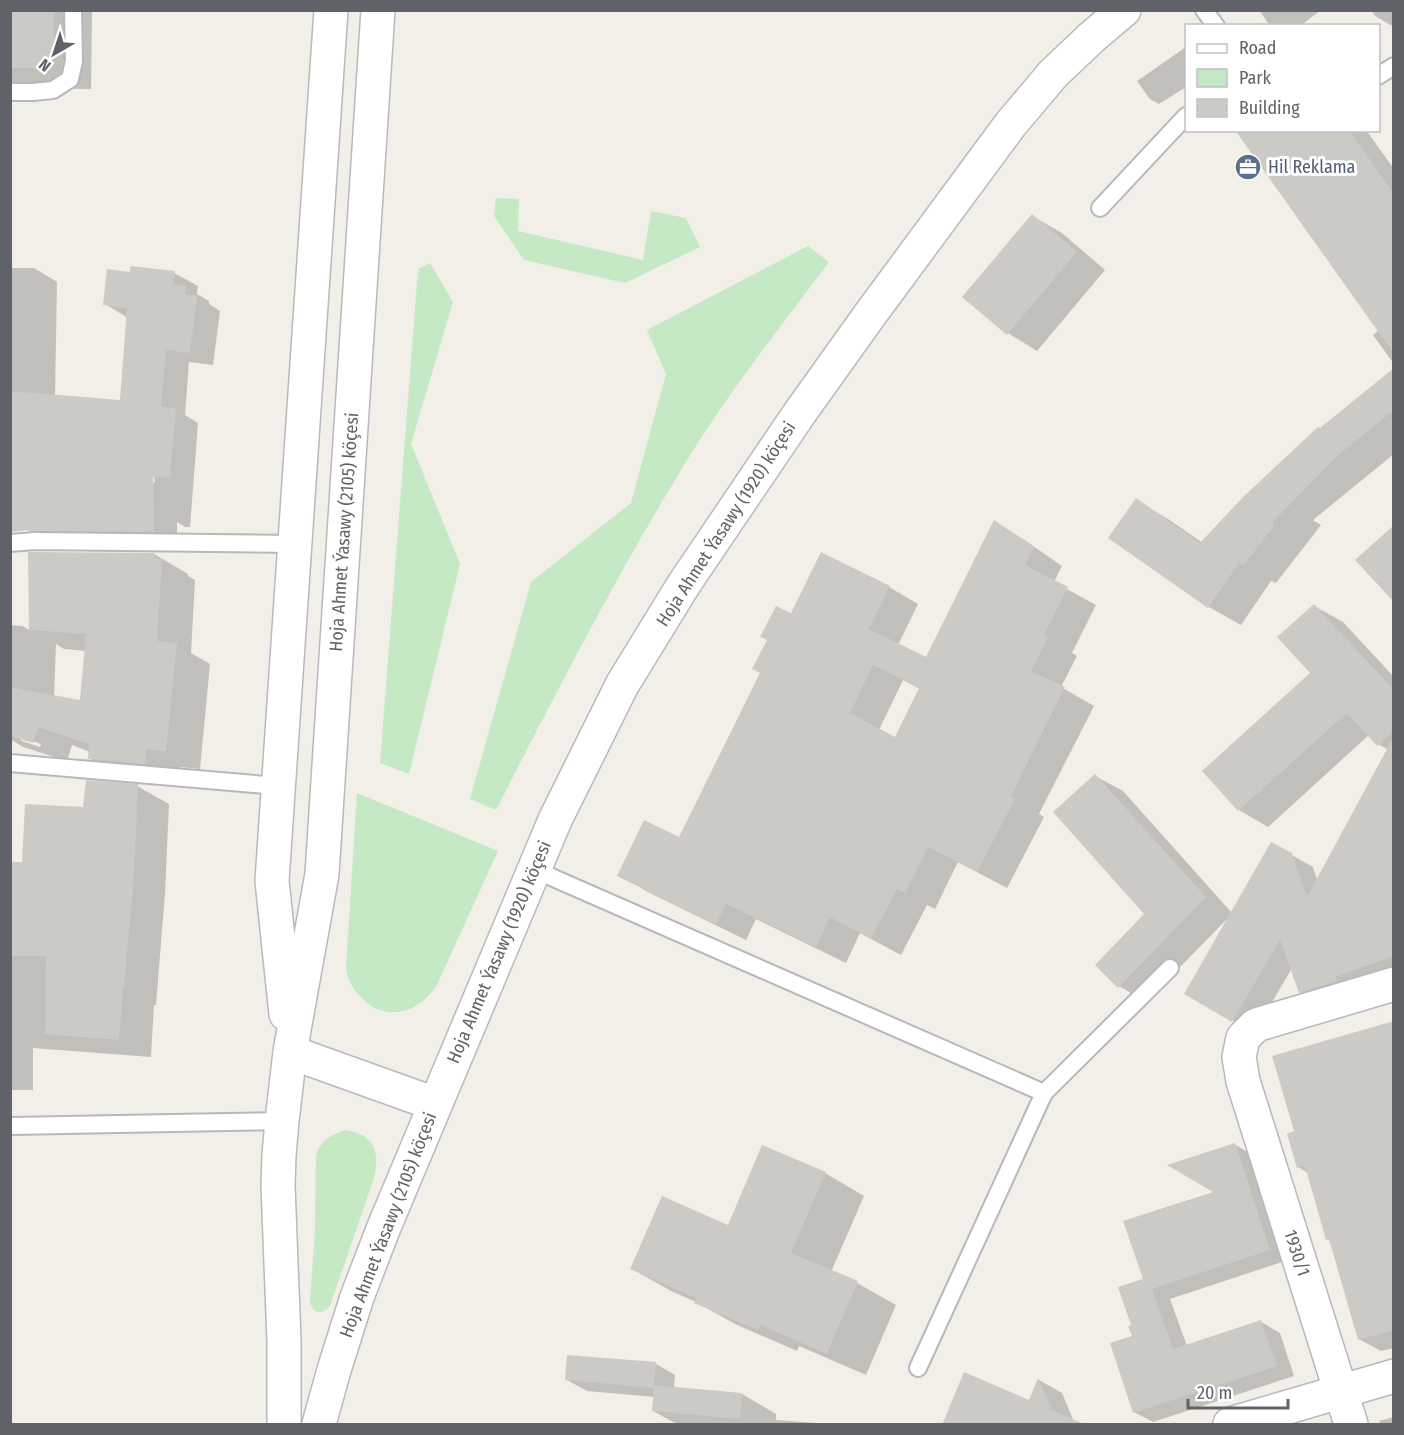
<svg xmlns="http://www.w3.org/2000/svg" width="1404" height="1435" font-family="'Fira Sans Condensed',sans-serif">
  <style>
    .green { fill: #c5e8c5 }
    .shadow { fill: #0003; fill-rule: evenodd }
    .building { fill: #cccac5; fill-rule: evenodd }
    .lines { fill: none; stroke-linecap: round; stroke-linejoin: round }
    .lane-casing { stroke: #b5b8bc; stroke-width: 20 }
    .street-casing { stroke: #b5b8bc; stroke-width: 36 }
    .secondary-casing { stroke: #b6babf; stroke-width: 36 }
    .lane { stroke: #fff; stroke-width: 16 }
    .street { stroke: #fff; stroke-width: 33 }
    .secondary { stroke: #fff; stroke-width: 33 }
    .labels { text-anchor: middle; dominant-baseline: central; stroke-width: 6; stroke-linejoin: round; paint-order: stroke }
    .service-label { font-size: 18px; fill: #4e5e75; stroke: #fff; text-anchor: start }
    .street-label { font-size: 18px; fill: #5f6368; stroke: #fff }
  </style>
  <rect width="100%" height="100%" fill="#f1efe8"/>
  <path class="green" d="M496 198 519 199 518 231 643 260 651 211 686 218 700 247 625 283 524 260 494 216Z
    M808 246 829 262C778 330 725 397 681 470 614 580 555 695 496 810L470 799 531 582 631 503 666 374 647 330Z
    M430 263 453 302 411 444 460 564 409 774 380 763 418 269Z
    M357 793 498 851 436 987C417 1014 383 1023 360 996 352 988 347 979 346 967Z
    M346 1130C374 1136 379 1148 375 1175L330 1306C322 1316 311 1313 310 1301L315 1230 316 1156C319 1141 333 1134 346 1130Z"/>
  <path class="shadow" d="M10 10H92L91 89 10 88Z
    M1259 10H1321L1300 26H1273L1268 23Z
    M1371 10H1394V27L1375 16Z
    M1186 47V87L1159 104 1150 99 1137 81Z
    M1241 130H1366L1394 169V364L1373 335 1379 330Z
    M1032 216 1062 233 1105 270 1037 351 1008 333Z
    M10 268H34L57 282 55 396 121 402 128 318 105 304 131 274 174 273 198 286 197 294 209 301V304L220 311 213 365 189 362 185 415 198 423 190 527H185L177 522V544H53L30 530V512L155 482 150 458 10 483Z
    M1394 370V454L1313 520 1321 525 1276 583 1271 581 1241 625 1209 607 1136 500 1168 519 1203 543 1321 430Z
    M994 522 1023 539 1062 566 1054 582 1096 605 1072 653 1077 656 1061 687 1094 706 1039 814 1044 817 1007 888 958 862 935 909 927 905 901 955 860 933 846 963 756 919 746 940 648 892 619 875 680 839 792 615 889 587 918 604 898 645 926 659ZM903 680 920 689 896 739 879 730Z
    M30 554H154L188 574V576L195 580 191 653 210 664 200 769 180 767 178 782 123 778 89 758 90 752 72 745 67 761 23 747 10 739V625L22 626 30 630ZM56 644 64 649 86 651 81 701 54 696ZM17 736 41 744 40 747 22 741Z
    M1314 606 1343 622 1394 677V753L1378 744 1369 735 1268 827 1239 810 1204 771 1312 673Z
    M1394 773V976L1322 1004 1300 992 1292 968 1254 1033 1186 993 1228 918 1146 1002 1119 986 1146 914 1095 776 1123 791 1232 913 1272 844 1313 867 1317 880Z
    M137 786 169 804 165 893 156 1005H154L151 1057 33 1048V1090H10V864L24 863 84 808Z
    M1394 1023V1348L1381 1351 1359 1339 1331 1241 1327 1239 1308 1173 1298 1167 1296 1132Z
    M1234 1144 1253 1155 1288 1260 1170 1299 1187 1346 1261 1322 1280 1333 1294 1376 1153 1422 1134 1412 1133 1326 1145 1280 1216 1192Z
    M825 1173 864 1196 831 1272 857 1283 896 1305 866 1375 799 1346 797 1351 735 1324 696 1302 671 1291 632 1269 728 1227Z
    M656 1364 675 1375 674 1388 742 1394 776 1414V1420L831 1424H677L653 1411 655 1397 587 1391 567 1380Z
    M1039 1380 1062 1393 1075 1424 1029 1402Z
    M1394 1417V1424H1380L1379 1421Z"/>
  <path class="building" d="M10 10H54L53 68H10Z
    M1235 130H1349L1394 194V354Z
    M1032 214 1077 252 1007 335 962 297Z
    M130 266 175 271 173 284 186 286 185 294 197 296 190 353 166 350 161 407 176 408 170 478 153 477 154 532 28 531V530L10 532V391L120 400 127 308 103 305 107 269 130 272Z
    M1394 368V410L1337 456 1272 523 1274 526 1243 566 1239 563 1208 608 1108 538 1136 498 1200 543 1243 497 1318 427 1320 428Z
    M994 520 1034 547 1025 565 1068 587 1044 635 1048 638 1031 671 1065 687 1011 796 1015 799 977 872 928 847 905 893 897 889 871 939 830 917 816 947 726 904 716 924 617 876 644 820 679 837 760 673 752 669 767 640 760 637 776 606 791 613 821 552 890 586 869 629 926 657ZM873 665 919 688 895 737 850 713Z
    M1394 525V602L1355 560Z
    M28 552 154 553 155 559H162L157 641 177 643 166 751 146 749 145 764 88 759 89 744 38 727 33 743 10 736V687L80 700 86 634 29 630Z
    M1314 604 1394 690V730L1377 746 1347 713 1238 811 1202 771 1310 673 1277 637Z
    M1394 736V956L1335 977 1337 981 1299 993 1280 940 1232 1022 1184 994 1271 842 1292 853 1307 897Z
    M1095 774 1206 897 1118 988 1095 965 1144 914 1053 812Z
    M86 780 138 784 134 874 124 988H123L119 1040 45 1034 46 956H10V862H22L25 804 83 807Z
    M1394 1021V1330L1358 1340 1329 1239 1326 1240 1305 1166 1297 1168 1287 1134 1294 1131 1272 1056Z
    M1235 1143 1270 1250 1152 1289 1173 1349 1261 1320 1277 1366 1133 1413 1110 1343 1132 1336 1128 1326 1131 1325 1118 1287 1143 1279 1123 1221 1213 1192 1167 1165Z
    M762 1145 826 1172 791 1253 858 1281 827 1354 760 1325 758 1330 694 1303 696 1298 630 1269 662 1196 728 1225Z
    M567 1355 656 1362 654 1388 565 1380Z
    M964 1372 1029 1400 1038 1378 1052 1410 1086 1425H942Z
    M654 1385 742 1393 740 1419 652 1411Z"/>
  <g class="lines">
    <defs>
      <path id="lane" d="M1204 10 1216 26
        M1378 76 1394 66
        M10 92H33L53 90 70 79 74 61 73 10
        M1100 208 1186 116
        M10 543 35 541 295 544
        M10 763 278 786
        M533 869 1044 1093
        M10 1126 282 1121
        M918 1368 1044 1093 1170 968"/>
      <path id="street" d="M1230 1424 1394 1376
        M1351 1424 1243 1081 1239 1057 1243 1038 1256 1025 1394 984"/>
      <path id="secondary" d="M286 1014 272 881 331 10
        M290 1052 435 1104
        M284 1424V1341L278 1185 279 1155 282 1121 290 1052 322 874 378 10
        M319 1424 334 1370 357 1297 384 1227 555 820 622 685 684 584 799 414 869 316 1010 125 1053 74 1092 37 1124 10"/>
    </defs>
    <use href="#lane" class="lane-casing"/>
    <use href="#street" class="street-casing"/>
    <use href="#secondary" class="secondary-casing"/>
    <use href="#lane" class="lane"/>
    <use href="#street" class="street"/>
    <use href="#secondary" class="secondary"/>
  </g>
  <defs>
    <symbol id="office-disc" viewBox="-11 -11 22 22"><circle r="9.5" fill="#5c6f8a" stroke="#fff"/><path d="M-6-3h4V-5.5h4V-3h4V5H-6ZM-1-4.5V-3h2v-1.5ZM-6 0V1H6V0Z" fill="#fff"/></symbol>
  </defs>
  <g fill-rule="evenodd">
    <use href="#office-disc" x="1233" y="152" width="30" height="30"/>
  </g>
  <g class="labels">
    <g class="service-label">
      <text x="1268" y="167">Hil Reklama</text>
    </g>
    <g class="street-label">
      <text transform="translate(726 524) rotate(-57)">Hoja Ahmet Ýasawy (1920) köçesi</text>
      <text transform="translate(344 532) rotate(-86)">Hoja Ahmet Ýasawy (2105) köçesi</text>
      <text transform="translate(499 952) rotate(-67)">Hoja Ahmet Ýasawy (1920) köçesi</text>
      <text transform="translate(388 1225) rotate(-69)">Hoja Ahmet Ýasawy (2105) köçesi</text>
      <text transform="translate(1297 1253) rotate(72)">1930/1</text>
    </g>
  </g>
  <rect width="1404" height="1435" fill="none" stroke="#5f6368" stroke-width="24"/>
  <rect x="1185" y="24" width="195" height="108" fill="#ffffff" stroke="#bfc1c3" stroke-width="1.5"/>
  <rect x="1197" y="44" width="30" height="9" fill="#ffffff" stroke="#bfc1c3" stroke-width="1.5"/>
  <text x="1239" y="54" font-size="18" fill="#5f6368">Road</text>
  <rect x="1197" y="69" width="30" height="18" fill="#c5e8c5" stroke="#bfc1c3" stroke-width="1.5"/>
  <text x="1239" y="84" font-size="18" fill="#5f6368">Park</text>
  <rect x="1197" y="99" width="30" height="18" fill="#cccac5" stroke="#bfc1c3" stroke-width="1.5"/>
  <text x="1239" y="114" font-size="18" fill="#5f6368">Building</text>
  <g transform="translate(54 54) rotate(219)" stroke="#ffffff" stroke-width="4.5" paint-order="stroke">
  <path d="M0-4.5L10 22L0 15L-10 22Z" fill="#5f6368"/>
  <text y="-9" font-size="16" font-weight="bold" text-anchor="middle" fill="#5f6368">N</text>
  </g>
  <path d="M1188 1399v9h100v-9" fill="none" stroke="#5f6368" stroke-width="3"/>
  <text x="1197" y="1399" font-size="18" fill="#5f6368" stroke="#ffffff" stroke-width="4.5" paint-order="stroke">20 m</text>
</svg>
